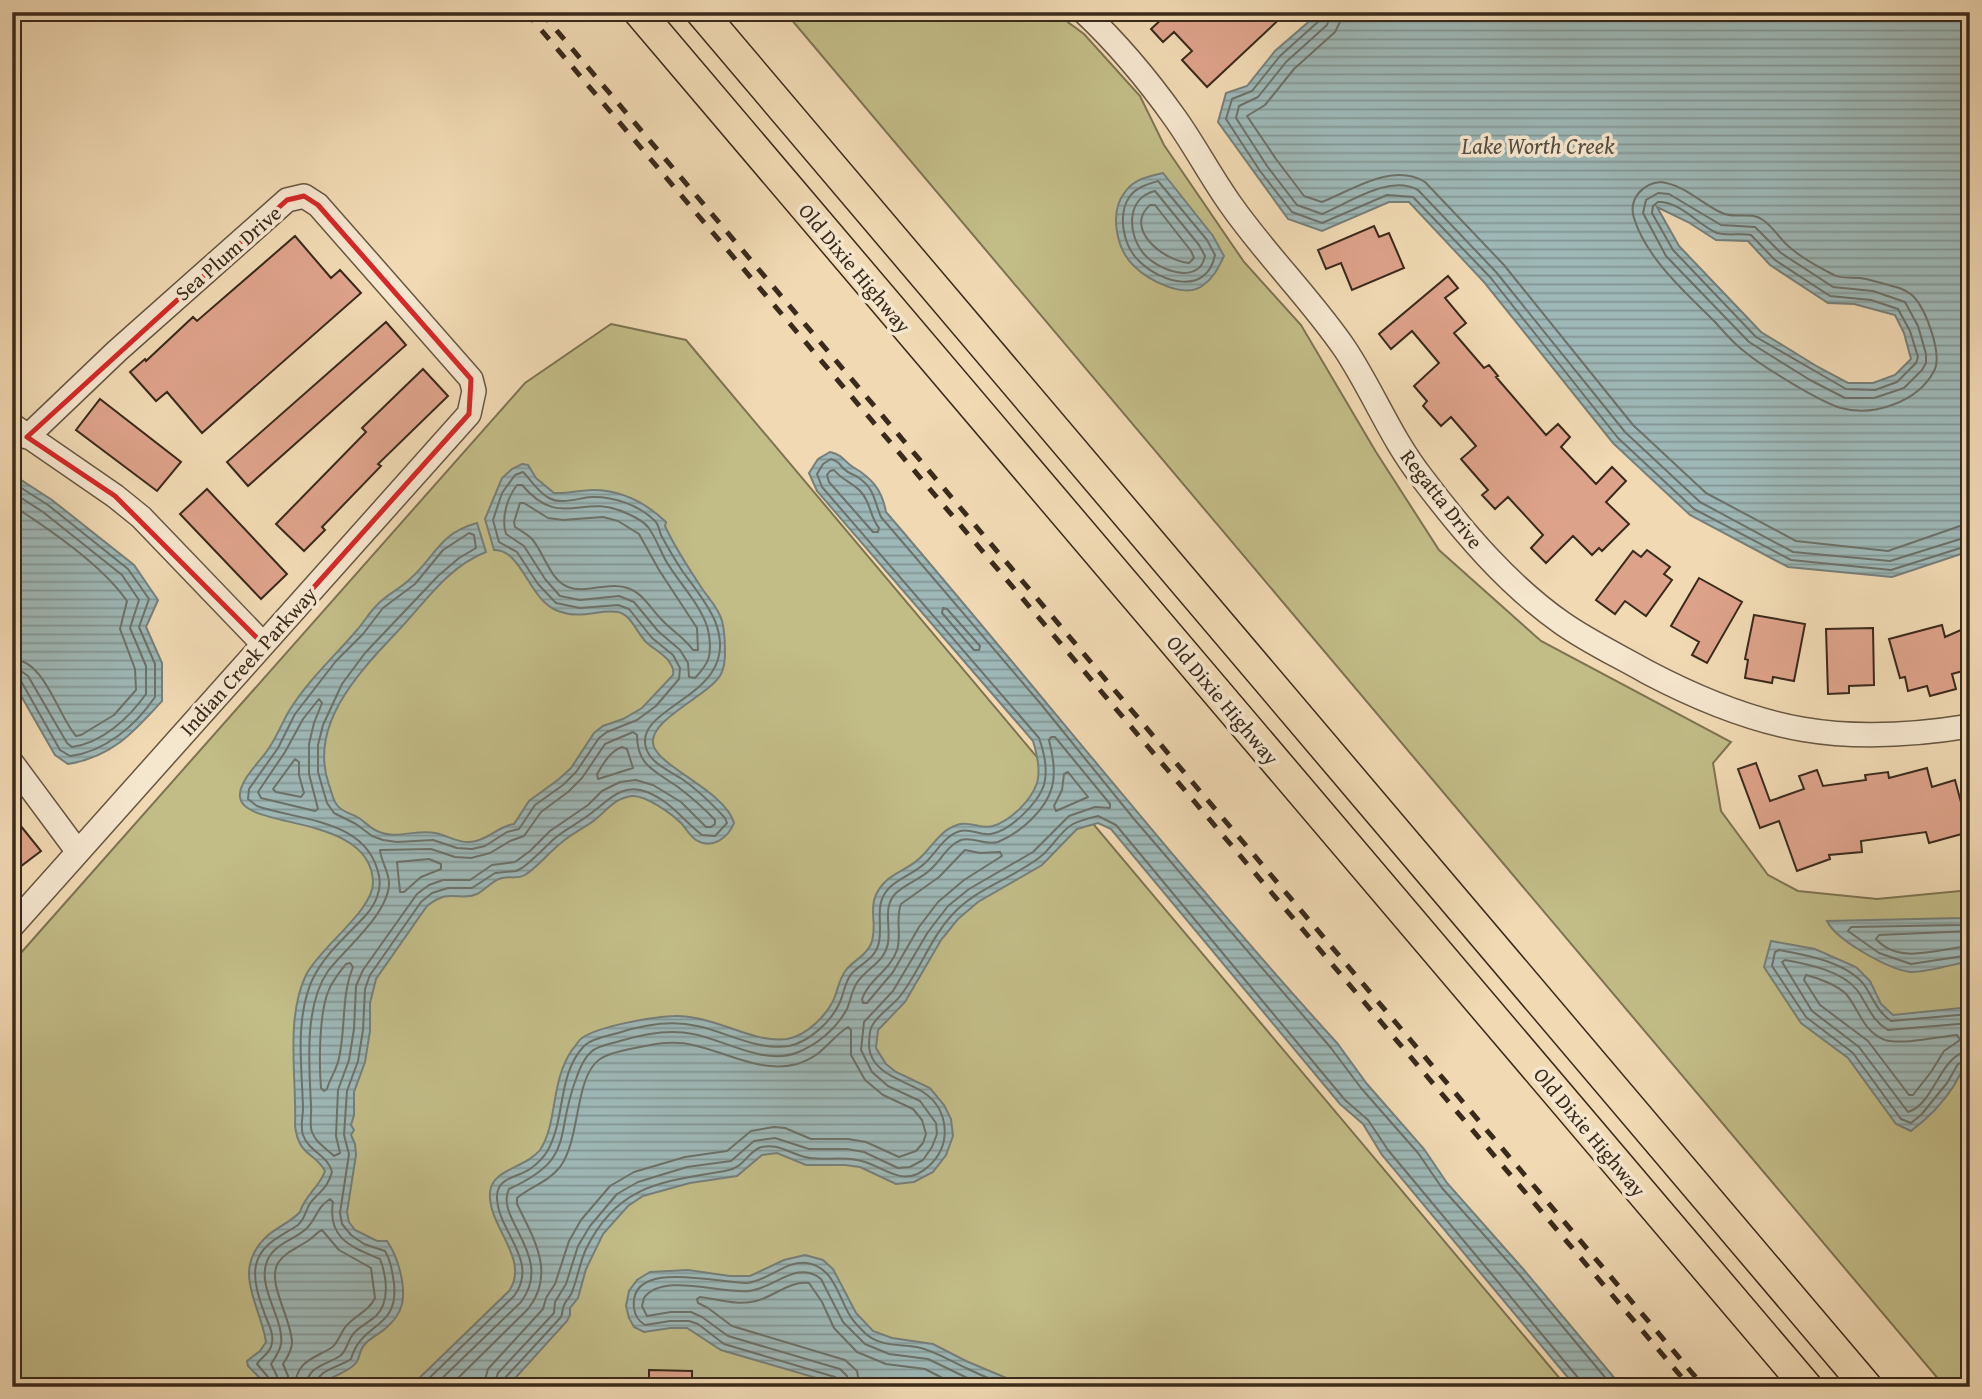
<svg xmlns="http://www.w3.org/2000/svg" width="1982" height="1399" font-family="'Gentium Book Plus',serif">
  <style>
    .green { fill: #c2bc87; stroke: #7e7351; stroke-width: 2 }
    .water { fill: url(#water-rules); stroke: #767f79; stroke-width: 2; fill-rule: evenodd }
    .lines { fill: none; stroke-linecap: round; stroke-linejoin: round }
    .shore { stroke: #6c7169; stroke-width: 2 }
    .building { fill: #dda28a; stroke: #3a2a1b; stroke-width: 2 }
    .minor-casing { stroke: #685641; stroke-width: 26 }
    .major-casing { stroke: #3a2a1b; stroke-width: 33 }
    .minor { stroke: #f5e6ce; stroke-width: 23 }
    .major { stroke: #f0d9b3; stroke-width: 30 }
    .rail { stroke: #3a2a1b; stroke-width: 5; stroke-dasharray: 12 12; stroke-linecap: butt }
    .marked { fill: none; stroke: #d62828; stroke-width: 5; stroke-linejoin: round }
    .labels { text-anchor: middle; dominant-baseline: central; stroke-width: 7; stroke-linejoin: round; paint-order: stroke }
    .street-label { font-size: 21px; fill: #3a2a1b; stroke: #f5e6ce }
    .water-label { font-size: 23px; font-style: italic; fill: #534e42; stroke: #f5e6ce }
  </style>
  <defs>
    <pattern id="water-rules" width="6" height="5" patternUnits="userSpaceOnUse" patternTransform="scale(1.75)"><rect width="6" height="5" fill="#9eb8b7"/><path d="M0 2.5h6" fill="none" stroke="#829694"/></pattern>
  </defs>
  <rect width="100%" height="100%" fill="#f0d9b3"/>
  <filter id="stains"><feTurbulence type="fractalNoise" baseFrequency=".00286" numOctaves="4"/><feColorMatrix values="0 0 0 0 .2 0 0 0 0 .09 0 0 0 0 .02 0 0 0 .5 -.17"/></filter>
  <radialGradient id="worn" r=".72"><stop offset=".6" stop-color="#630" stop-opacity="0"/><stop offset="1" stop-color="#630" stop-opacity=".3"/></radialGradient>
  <path class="green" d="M785 12H1054L1084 34 1140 96 1164 145 1244 262 1301 325 1376 452 1439 550 1541 641 1731 742 1713 763 1721 811 1768 875 1798 891 1877 899 1970 890V1387H1945Z
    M611 324 686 340 1567 1387H12V963L525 383Z"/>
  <path class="water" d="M1320 12H1970V551L1892 577 1788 567 1690 515 1613 443 1484 282 1409 202H1389L1322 231 1288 219 1218 122 1226 93 1247 86 1275 51ZM1657 207 1688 222 1716 240 1748 241 1770 265 1828 303 1854 304 1895 315 1904 333 1911 359 1895 375 1873 383H1848L1818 367 1761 332 1679 246Z
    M1163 173 1213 236 1224 256C1218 268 1214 278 1202 286 1184 299 1148 280 1134 266 1116 249 1109 212 1125 192 1134 179 1149 176 1163 173Z
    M830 452C845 456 842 460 853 467 872 478 882 490 886 512 1037 688 1181 871 1337 1043L1367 1084 1424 1149 1447 1183 1524 1270 1622 1387H1577L1570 1380 1382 1155 1363 1124 1340 1104 1111 829 1098 823 1077 829 1042 865 978 902 958 919 941 940 905 1002 878 1030 876 1048 886 1064 896 1072 930 1088 944 1105 951 1119 953 1136 946 1155 933 1172 914 1182 896 1184 860 1167 845 1165H806L777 1153 762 1155 737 1176 690 1183 643 1196 628 1206 603 1234 586 1269 578 1298 570 1308V1315L567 1321 507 1387H410L509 1291C531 1259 487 1226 490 1192 492 1169 526 1168 540 1150 558 1123 550 1082 572 1050 575 1047 578 1041 582 1038 599 1026 652 1017 674 1016 688 1015 702 1019 715 1023 739 1030 762 1042 787 1039 806 1036 826 1016 834 999 838 989 839 979 846 970 854 960 866 956 871 944 880 921 862 903 887 880 898 871 912 867 922 856 933 845 941 830 957 825 969 820 981 830 993 826 1010 821 1031 801 1037 783 1041 770 1037 754 1033 741L817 491 809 473 818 459Z
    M522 464 528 465 536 478 554 493C567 494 580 490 593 490 621 490 646 503 666 522L665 526C675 548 689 569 703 590 710 600 719 609 722 621 725 632 725 642 725 653 725 659 724 668 721 674 710 695 650 719 653 743 655 766 725 790 734 823 728 838 712 850 696 840 690 836 687 830 682 824 672 814 646 795 632 796 615 798 608 809 596 819 585 828 572 833 561 843 548 853 539 866 525 875 516 880 508 875 499 879 491 882 485 890 477 894 459 902 451 887 427 906L376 979 370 1003V1031L365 1062 354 1092V1115L351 1125 354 1130 351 1135 355 1144 356 1155 347 1212 349 1222 355 1230 377 1241H387C398 1257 406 1285 402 1304 400 1313 393 1322 387 1327 380 1334 371 1337 365 1344 359 1350 360 1358 356 1363 347 1374 330 1375 319 1387H261L262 1380 248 1366 247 1361 260 1351 266 1342C261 1306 231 1272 265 1238 276 1227 290 1223 300 1212 305 1195 319 1188 325 1171 315 1152 299 1157 295 1126 297 1079 285 1019 306 975 320 947 374 910 373 882 371 813 243 830 240 797 238 781 261 761 269 748 277 736 282 723 289 711 308 680 334 657 357 630 364 622 369 613 377 605 386 595 400 589 410 579 437 555 438 534 477 523L486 552C447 567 424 604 396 633 358 673 308 726 329 785 332 792 332 799 337 805 343 813 351 813 359 818 365 822 370 828 377 831 395 840 416 829 435 833 447 835 457 843 470 842 487 841 498 826 514 824L529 801 559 779 571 768 594 733 603 726 623 719 642 708 673 675C674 669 672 666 668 660 662 653 654 649 647 643 637 634 632 615 618 612 598 609 582 620 558 611 529 601 522 549 494 550L485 519 502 478 512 469Z
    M12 474 52 500 134 565 158 600 146 627 162 663V701C134 732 112 757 68 764L55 755 12 680Z
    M1970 915V961C1955 964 1923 973 1910 972 1888 969 1836 940 1827 921L1961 918Z
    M1771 941 1815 949 1856 967 1870 981 1881 1004 1893 1015 1970 1007V1065C1960 1070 1959 1078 1953 1087 1942 1104 1927 1119 1911 1131L1896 1124 1848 1058 1801 1023 1764 967Z
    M805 1255 823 1260 833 1269 856 1313 873 1331 892 1338 933 1344 966 1361 1028 1387H847L721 1350 687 1328H671L644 1332 634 1327 629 1318 626 1306 629 1291 637 1280 650 1272 688 1270 730 1276H750L784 1260Z"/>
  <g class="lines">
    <path class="shore" d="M1322 12 1320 20 1280 56 1252 91 1232 99 1226 119 1260 171 1292 212 1322 223 1387 195 1413 197 1490 277 1618 438 1694 509 1791 560 1891 570 1970 545
      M1331 12 1327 25 1286 62 1258 97 1239 106 1236 118 1267 166 1297 205 1322 214C1349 203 1389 174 1418 190L1496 272 1625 432 1700 502 1793 552 1890 561 1970 536
      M1341 12 1340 22 1335 32 1294 69 1265 105 1247 116 1276 159 1304 196 1322 202C1352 190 1393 162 1425 182L1504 265 1633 425 1706 493 1796 541 1888 551 1960 526 1970 525
      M1158 181 1207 240 1215 255C1207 296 1161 283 1139 261 1123 246 1117 214 1130 196 1137 187 1148 184 1158 181Z
      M1661 182C1685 185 1702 204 1722 213 1735 219 1751 211 1763 220 1772 226 1778 236 1785 243 1797 255 1818 267 1834 275 1841 279 1851 277 1860 278 1872 280 1884 284 1896 287 1903 289 1909 292 1914 297 1926 310 1943 355 1934 371 1918 402 1873 417 1841 408 1820 402 1763 367 1745 352 1734 344 1724 332 1715 322 1686 293 1646 258 1634 218 1628 199 1643 183 1661 182Z
      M1155 191 1199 245 1205 256C1199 286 1158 270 1144 254 1127 234 1126 198 1155 191Z
      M1658 193 1669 194 1721 225 1755 227 1781 253 1833 287 1873 291 1905 302 1918 326 1926 354V363L1922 370 1904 388 1874 398H1845L1810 380 1749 342 1666 256 1643 213 1646 200Z
      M1658 202C1680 201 1698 225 1717 233 1727 236 1741 233 1751 235L1775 260 1830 296 1871 300 1898 309 1910 331 1918 357 1916 363 1897 382 1875 390 1846 389 1756 337 1673 250 1652 213 1653 206Z
      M1150 205H1155L1191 251 1194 258 1189 263C1164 261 1123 229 1150 205Z
      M834 470C842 480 853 483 861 492 871 503 870 517 879 528L878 532H873L829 482 827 475 830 471Z
      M12 482 48 505 128 569 149 599 139 627 155 664V697C136 725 105 752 70 756L60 750 21 681 12 678
      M517 485H522C561 531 582 492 626 513 633 516 643 521 648 527 655 536 660 550 666 561 678 582 706 610 709 635 712 656 709 663 695 678L689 677 688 663 680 650 658 631 634 602 619 596 580 600 560 596 545 579 524 546 506 534C501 518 507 498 517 485Z
      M12 492 43 512 122 575 139 600 130 628 146 666V694C129 718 102 743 72 747L67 743 28 676 21 671 12 669
      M520 503H524L548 518 563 520 603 517 618 521 639 534 659 570 697 628 698 650H693C684 637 672 631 662 620 647 605 641 587 616 586 600 585 583 593 568 587 550 580 544 553 532 539 527 534 521 531 515 527L514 522Z
      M12 505C49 529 102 565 127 601L120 629 135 669 136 690 114 715 81 735 76 736C57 714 45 660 12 659
      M943 608 947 609 980 646 979 650H974L942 613Z
      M319 699 322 703 314 723 309 744V774L318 809 315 811 261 798 258 792 285 752 303 719Z
      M633 732 637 735C637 766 655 771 678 787 691 797 704 808 715 820V824L711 827H706L681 802 653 785 636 780 620 782 602 791 588 805 550 831 530 851 515 862 492 865 470 880H443L429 885 417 894 363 970 356 986 354 1029 349 1060 338 1090 336 1136 340 1153 334 1156C326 1148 316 1143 312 1132 309 1124 312 1114 311 1105 309 1064 304 1006 328 971 346 948 390 912 389 882 388 870 381 861 380 850L431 849 455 857 471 858 490 853 510 841 524 836 541 812 568 792 582 778 605 744Z
      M622 747 627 749 633 768 598 779 597 774C604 763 609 752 622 747Z
      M295 759 299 762V775L304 793 301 797 276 792 273 789Z
      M1068 772 1088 797 1056 811 1054 806 1062 790 1064 774Z
      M965 850 980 853 1000 852 1002 856 964 880 938 902 919 927 893 972 867 1003H863L862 999C869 979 890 971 897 950 902 935 895 919 901 904L939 877Z
      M429 859 441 864V869L421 877 404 892H400L397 862Z
      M1970 922 1961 925 1851 927 1848 931 1879 953 1911 964 1970 955
      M1970 931 1879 935 1876 939C1900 966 1940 948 1970 946
      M350 963 353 967C341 997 346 1027 339 1058 337 1069 330 1078 327 1089L324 1091 321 1088C319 1063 319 1015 328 992 332 981 339 973 346 964Z
      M1806 975C1818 978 1837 985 1846 994 1859 1009 1863 1032 1885 1040 1902 1045 1938 1037 1957 1035L1960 1040 1944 1051 1931 1072 1913 1095H1909L1868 1041 1820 1005 1804 980Z
      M1970 1014 1891 1021C1877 1011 1874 1000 1865 986 1848 962 1806 955 1779 950L1775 952 1772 966 1806 1017 1853 1053 1901 1119 1911 1123 1921 1115 1947 1083 1958 1064 1970 1060
      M1970 1023 1888 1030C1871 1020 1868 1005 1857 990 1842 971 1808 964 1785 960L1782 962 1812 1011 1859 1047 1908 1112C1935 1104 1940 1053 1970 1051
      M268 1387V1377L257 1364C261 1357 271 1353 272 1343 274 1332 267 1322 264 1312 259 1299 253 1278 256 1265 261 1243 282 1236 298 1225 306 1218 305 1210 311 1202 321 1190 327 1189 332 1172 328 1155 309 1152 303 1135 300 1126 303 1117 303 1108 302 1070 296 1028 308 991 317 960 345 938 366 915 375 905 382 890 379 876 368 819 300 821 257 806L248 799 249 789 278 748 295 714 336 661 363 634 383 608 415 584 443 550 469 533 474 535 476 548 459 558 438 576 365 653 342 684 323 725 318 745V772L327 803 334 813 356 824 372 836 383 840 397 842 433 840 457 848 472 849 485 846 507 832 519 829 535 805 563 785 576 772 599 738 607 732 637 720 656 706 679 679 680 668 673 655 652 638 629 609 618 605 580 608 556 603 538 584 517 552 499 542 493 520 502 493 515 475 523 472C532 481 538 492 549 498 562 505 578 498 591 497 613 496 639 505 655 521 659 525 659 530 661 535 668 548 675 560 683 572 694 587 708 604 715 621 745 697 633 704 646 748 651 764 670 771 682 779 698 790 712 804 725 818L727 823 715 836 702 835C683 820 670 801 647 792 622 782 608 801 590 814 579 823 565 829 554 839 543 849 534 859 522 868L516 871 495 873 472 888H448L432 893 421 902 370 975 365 989 363 1030 358 1061 347 1091 344 1135 349 1154 340 1213 342 1224 351 1235 364 1244 385 1251C391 1261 392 1271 394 1283 399 1330 362 1321 351 1359 338 1368 317 1369 315 1387
      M277 1387V1376L271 1364C275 1358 280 1351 281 1344 285 1317 251 1282 271 1254 281 1241 296 1239 307 1228 318 1217 315 1209 330 1199L333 1202C327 1239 352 1247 380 1259 387 1277 390 1302 376 1316 369 1322 360 1326 354 1333 348 1339 347 1351 340 1356 326 1365 307 1366 306 1387
      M288 1387V1376L283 1364C287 1358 291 1351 292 1344 293 1321 266 1283 278 1263 286 1251 298 1248 309 1240 314 1237 317 1232 322 1230L339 1250 371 1268 375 1298C369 1311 356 1315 347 1325 341 1331 338 1344 331 1348 313 1359 296 1361 295 1387
      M420 1387 514 1296C540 1261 498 1232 497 1198 496 1177 517 1178 530 1169 537 1164 544 1157 548 1150 566 1117 557 1075 584 1046 592 1038 608 1036 618 1033 643 1025 671 1020 697 1026 727 1032 757 1051 789 1046 809 1042 832 1021 840 1002 844 993 845 981 852 973 862 963 876 958 879 942 883 922 873 904 890 887 901 877 915 873 925 863 936 853 944 836 960 831 971 828 980 836 991 834 1010 831 1038 803 1044 785 1048 770 1044 752 1039 738L822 487 817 474 823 464 831 459C839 461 839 464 844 469 849 474 854 474 859 478 875 489 874 501 881 517L1040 703 1134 819 1331 1048 1361 1088 1418 1153 1442 1188 1519 1274 1613 1387
      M433 1387 521 1302C555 1256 494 1219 509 1189 577 1158 554 1136 576 1079 579 1070 583 1059 591 1052 598 1045 611 1044 620 1041 643 1034 670 1029 693 1034 725 1040 763 1065 796 1053 817 1045 836 1029 847 1009 851 1000 852 987 859 980 869 967 885 961 888 943 891 926 882 907 896 893 907 883 921 879 931 869 941 860 948 845 961 840 973 836 985 846 998 842 1020 833 1046 810 1052 787 1056 772 1053 755 1049 740L1051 737H1055L1110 804V808L1095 807 1069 816 1033 852 969 889 948 906 928 932 893 991 864 1022 861 1050 872 1072 888 1086 920 1101 936 1123 937 1134 932 1147 923 1160 910 1167 898 1168 864 1152 847 1149H809L775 1138 754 1141 731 1161 687 1167 638 1182 617 1194 590 1226 578 1246 566 1284 555 1302 554 1313 498 1373 493 1387
      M449 1387 528 1309C556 1274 534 1239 517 1204V1198C531 1186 547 1183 560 1167 581 1139 574 1077 600 1059 609 1053 625 1050 635 1048 655 1044 674 1040 693 1045 726 1052 762 1074 797 1064 825 1055 829 1039 848 1027L851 1030V1055L865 1080 883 1095 913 1109 922 1120 926 1134 923 1143 916 1151 899 1157 866 1142 848 1139H811L785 1128 774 1127 751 1131 727 1151 685 1157 634 1172 610 1186 581 1220 569 1241 555 1284 546 1298 543 1309 488 1369 483 1387
      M502 1387 504 1379 561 1317C563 1312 562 1308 565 1303 568 1298 572 1295 573 1289 578 1276 580 1262 586 1249 618 1184 662 1182 725 1171 744 1168 745 1155 759 1148 777 1141 793 1156 810 1158 826 1160 841 1157 857 1160 884 1164 902 1192 930 1165 952 1144 949 1109 923 1092 905 1080 872 1075 869 1047 869 1041 869 1031 872 1026 878 1014 893 1006 901 995 920 970 930 939 952 915 976 888 1012 879 1040 857 1052 848 1059 832 1073 824 1080 820 1090 818 1098 816L1116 825 1345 1100 1368 1120 1388 1150 1580 1380 1581 1387
      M841 1387 840 1381 835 1377 724 1344 698 1324 689 1321H670L645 1325C638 1321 635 1316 634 1308 628 1257 721 1284 747 1283 768 1281 786 1260 807 1263 833 1267 838 1295 849 1314 853 1322 860 1328 866 1334 881 1347 900 1344 917 1347 935 1351 949 1360 966 1368 980 1375 995 1381 1010 1387
      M850 1387 847 1376 840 1369 728 1336 702 1317 691 1312H671L647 1316 642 1306 644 1298C662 1272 721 1294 749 1291 773 1289 798 1259 821 1279L843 1322 865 1344 889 1354 928 1359 986 1387
      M860 1387 857 1371 845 1360 732 1326 708 1308 698 1303 697 1299 700 1297C718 1299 737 1306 756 1301 773 1297 791 1280 809 1283L822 1302 834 1328 857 1352 886 1364 925 1369 960 1387"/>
  </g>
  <path class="building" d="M1174 12H1287L1207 87 1182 60 1192 51 1174 32 1163 42 1151 29 1165 16 1167 19Z
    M1374 226 1379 237 1389 233 1404 268 1352 290 1341 263 1326 269 1318 250Z
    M295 236 331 278 340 270 361 293 202 433 167 392 156 401 130 372 145 359 146 361 193 317 197 321Z
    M1448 276 1458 288 1445 298 1466 323 1454 333 1484 368 1489 365 1498 376 1496 377 1546 435 1558 424 1570 437 1561 447 1596 484 1612 467 1626 481 1606 502 1629 524 1602 551 1599 548 1592 555 1573 536 1546 563 1531 548 1543 535 1508 497 1495 509 1482 495 1488 490 1461 459 1476 446 1451 417 1441 426 1423 406 1427 401 1414 386 1439 363 1412 331 1391 349 1379 334Z
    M386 322 406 345 248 486 227 462Z
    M423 369 448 396 378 464 381 466 322 527 325 530 304 551 276 524 366 432 362 428Z
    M100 399 181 462 157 491 76 430Z
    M207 489 287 574 261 599 180 514Z
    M1647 550 1670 567 1664 574 1672 580 1646 616 1625 601 1615 614 1596 600 1633 551 1641 557Z
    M1699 578 1742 602 1707 663 1692 655 1699 642 1671 626Z
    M1754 615 1805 624 1794 681 1773 677 1772 683 1745 678 1748 660 1745 659Z
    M1942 625 1945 637 1970 626V669L1952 674 1956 689 1930 696 1927 686 1908 691 1905 677 1900 678 1889 639Z
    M1873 628 1874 685 1849 686V693L1828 694 1826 629Z
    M1756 763 1770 801 1804 789 1799 776 1817 770 1823 786 1866 780 1865 775 1888 772 1889 778 1927 768 1932 787 1955 780 1969 832 1929 843 1926 832 1861 841 1862 852 1829 855 1830 859 1797 871 1779 821 1760 828 1738 769Z
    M12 815 41 851 12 873Z
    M649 1370 692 1371V1387H649Z"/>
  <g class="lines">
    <defs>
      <path id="minor" d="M1084 12C1118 44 1148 80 1175 118 1195 146 1211 177 1231 205 1266 255 1311 299 1345 349 1373 391 1391 439 1423 479 1463 532 1508 585 1562 623 1589 642 1619 656 1647 672 1761 732 1842 747 1970 726
        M12 425 115 496 141 517 263 644
        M12 763 78 852
        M12 926 469 414 474 391 471 379 318 205 304 196 287 200 117 351 27 437"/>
      <path id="major" d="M639 12 1807 1387
        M701 12 1867 1387"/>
    </defs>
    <use href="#minor" class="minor-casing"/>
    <use href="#major" class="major-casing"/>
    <use href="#minor" class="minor"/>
    <use href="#major" class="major"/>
    <path class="rail" d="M526 12 1690 1387
      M541 12 1704 1387"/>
  </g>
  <path class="marked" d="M304 196 318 205 471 379 469 414 263 644 115 496 27 437 287 200Z"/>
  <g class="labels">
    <g class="street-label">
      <text transform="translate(228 253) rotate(-41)">Sea Plum Drive</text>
      <text transform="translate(855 268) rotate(50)">Old Dixie Highway</text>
      <text transform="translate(1442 499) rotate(52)">Regatta Drive</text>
      <text transform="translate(248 661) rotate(-48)">Indian Creek Parkway</text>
      <text transform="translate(1223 700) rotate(50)">Old Dixie Highway</text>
      <text transform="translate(1590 1132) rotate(50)">Old Dixie Highway</text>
    </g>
    <g class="water-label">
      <text x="1538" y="145">Lake Worth Creek</text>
    </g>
  </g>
  <rect width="1982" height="1399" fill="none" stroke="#f0d9b3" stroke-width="42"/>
  <rect x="14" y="14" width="1954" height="1371" fill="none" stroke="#3a2a1b" stroke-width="3.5"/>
  <rect x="21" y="21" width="1940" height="1357" fill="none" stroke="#3a2a1b" stroke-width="2"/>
  <rect width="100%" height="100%" filter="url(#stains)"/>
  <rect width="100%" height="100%" fill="url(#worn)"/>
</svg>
